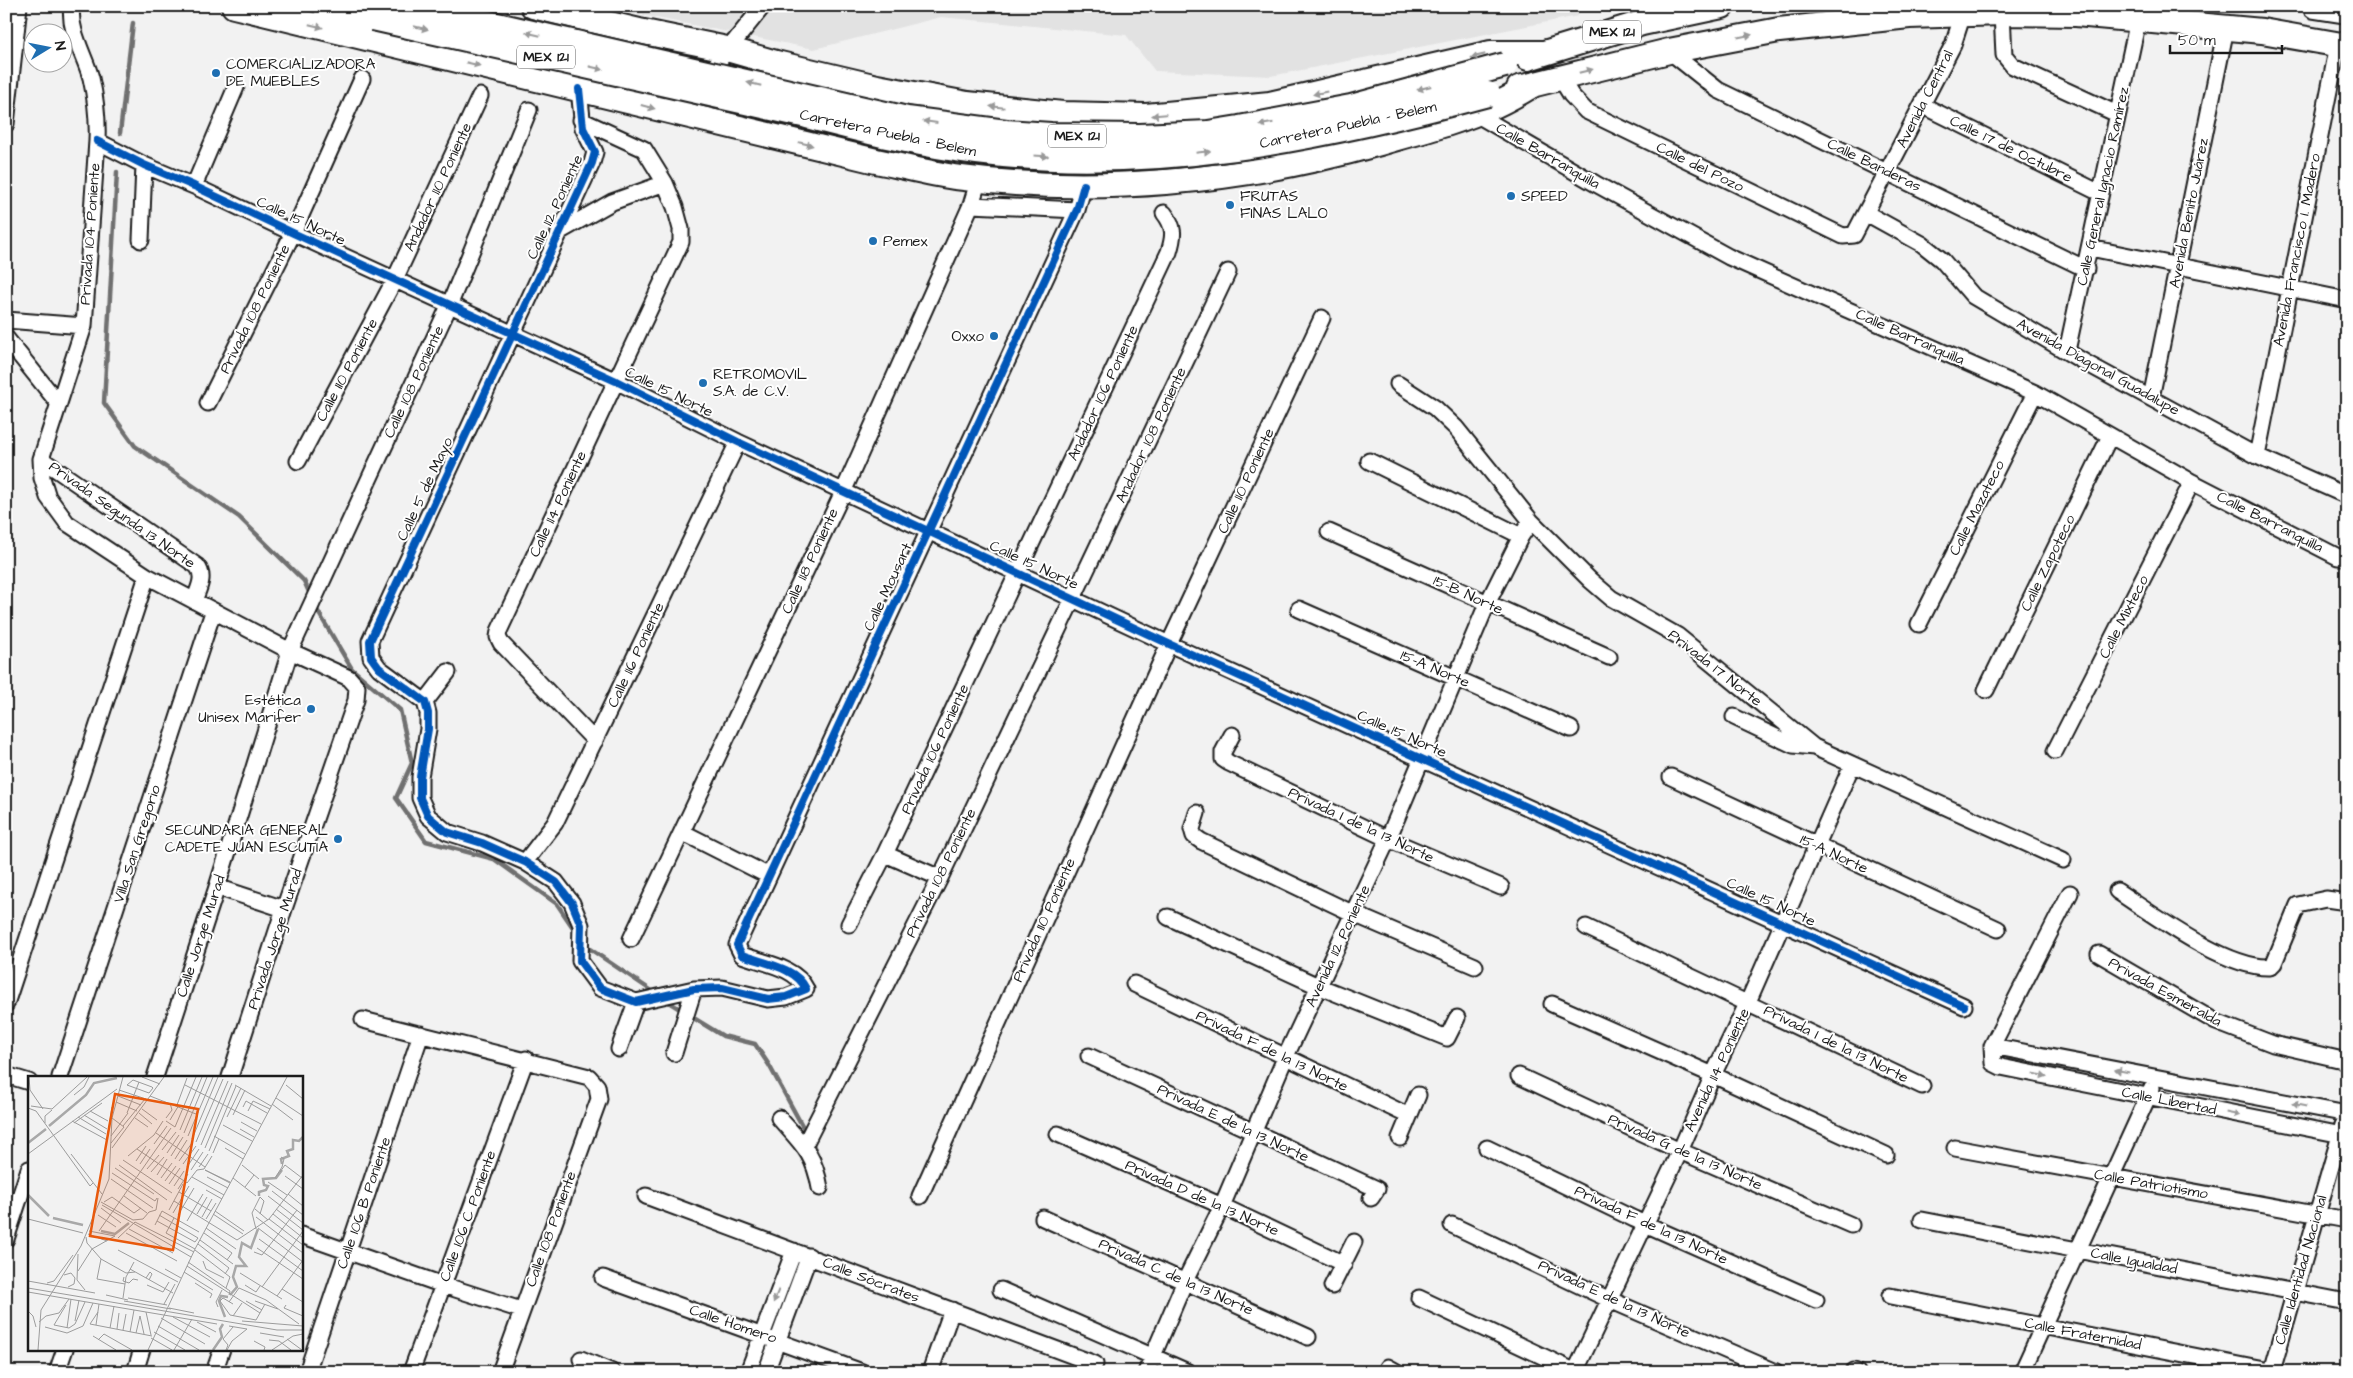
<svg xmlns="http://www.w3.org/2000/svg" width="2353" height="1378" font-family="'Architects Daughter',sans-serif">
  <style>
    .built { fill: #e2e2e2 }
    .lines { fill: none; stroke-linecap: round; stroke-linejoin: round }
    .stream { stroke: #707070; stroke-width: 4.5 }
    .street-casing { stroke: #1c1c1c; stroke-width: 19 }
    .primary-casing { stroke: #1c1c1c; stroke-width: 28 }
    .street { stroke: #fff; stroke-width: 15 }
    .primary { stroke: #fff; stroke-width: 24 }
    .primary-bridge-casing { stroke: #1c1c1c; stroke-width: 28; stroke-linecap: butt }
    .primary-bridge { stroke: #fff; stroke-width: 24 }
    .cycleway-casing { stroke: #fff; stroke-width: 11 }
    .cycleway { stroke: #0057b8; stroke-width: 8 }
    .oneway { fill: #999 }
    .poi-dot { fill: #1f6fb2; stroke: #fff; stroke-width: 2 }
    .labels { text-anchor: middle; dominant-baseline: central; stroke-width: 4; stroke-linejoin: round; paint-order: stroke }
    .shield { fill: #fff; stroke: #606060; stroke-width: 1 }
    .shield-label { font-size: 14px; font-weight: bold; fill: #1c1c1c }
    .poi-label { font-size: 15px; fill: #1c1c1c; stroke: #fff; text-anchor: start }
    .street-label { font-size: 15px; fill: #1c1c1c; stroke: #fff }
    .inset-river { fill: none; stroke: #a8a8a8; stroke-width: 2.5 }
    .inset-road { fill: none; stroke: #9c9c9c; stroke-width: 1 }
    .view { fill: #e8590c; fill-opacity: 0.15; stroke: #e8590c; stroke-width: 2.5 }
    .inset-edge { fill: none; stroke: #1c1c1c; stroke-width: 2.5 }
  </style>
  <rect width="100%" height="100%" fill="#f2f2f2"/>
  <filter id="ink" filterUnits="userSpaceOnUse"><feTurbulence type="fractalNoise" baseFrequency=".02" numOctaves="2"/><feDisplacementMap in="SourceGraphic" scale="10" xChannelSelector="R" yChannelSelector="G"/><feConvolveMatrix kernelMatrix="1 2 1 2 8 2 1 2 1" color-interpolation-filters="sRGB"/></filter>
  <g filter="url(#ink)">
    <path class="built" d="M596 6H1581L1578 16 1271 76 1155 71 1126 35 941 17 814 49Z"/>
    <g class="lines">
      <path class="stream" d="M120 133 133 23
        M117 172 104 403 135 446 239 517 304 581 309 592
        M317 610 352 669 400 710 412 763 396 798 426 841 494 859 557 904 576 932
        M587 947 655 993
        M667 1001 683 1011
        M692 1017 723 1036 755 1044 769 1065 804 1129
        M813 1145 819 1158"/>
      <defs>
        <path id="street" d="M72 6C68 30 85 56 91 78 96 100 98 119 97 141L84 326 41 459 42 478 48 497 67 523 147 576 290 651 349 678 357 687 356 700 284 909 230 1077
          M2002 13 2004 55 2013 66 2117 114
          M1669 51 1718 90 2086 269
          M1560 77 1571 95 1586 111 1843 236 1854 235 1953 45 1963 14
          M579 89 583 128 595 152 592 163 370 641 371 657 379 668 425 702 428 713V729L420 777V798L428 816 447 832 482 843 525 862 556 882 572 903 581 925 580 961 600 988 636 1002 694 989 722 988 768 999 786 997 806 989C796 967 763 963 742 955L737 945 1077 210 1084 185
          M1922 105 2100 193
          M677 113 763 6
          M1474 113 1596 184 1729 257 2035 393 2192 482 2338 557H2347
          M581 120 644 149 665 183 675 207 681 229V242L499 631 498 637 501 643 595 741
          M6 124 19 6
          M97 141 144 165 194 186 293 233 616 381 738 442 1169 644 1964 1006
          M194 186 236 87
          M971 205 1077 210
          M1866 213 1922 244 1942 260 1973 296 2086 363 2257 456 2347 496
          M559 232 612 202 665 183
          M141 240 144 165
          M2090 248 2347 300
          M6 320 84 326
          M6 338 59 404
          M2067 351 2138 20
          M1398 384 1435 408 1456 428 1531 521 1590 580 1611 598 1678 636 1814 747 2063 860
          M2151 398 2226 28
          M208 403 293 233 362 79
          M2257 456 2338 45
          M41 459 197 566C206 577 198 589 194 601
          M298 461 395 279 480 96
          M1369 461 1521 536
          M1329 532 1609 657
          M1299 609 1571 729
          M1919 624 2035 393
          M1986 690 2110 436
          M425 702 448 672
          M1734 717 1793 745 1814 747
          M1232 735 1223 752V759L1229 763 1388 839 1501 887
          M2055 751 2192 482
          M1671 777 1998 929
          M1197 813 1192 829 1194 836 1201 841 1354 914 1475 966
          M682 832 769 876
          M885 854 940 878
          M525 862 555 823 738 442
          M217 887 284 909
          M2117 891C2154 915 2226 969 2270 967L2274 963 2298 905 2326 899 2347 902
          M2070 893 1992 1046 1993 1063 2001 1067 2347 1136
          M1168 917 1318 986 1447 1038 1457 1018
          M849 924 885 854 1169 252C1174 236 1175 227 1164 213
          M1586 927 1922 1086
          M631 939 844 490 971 205 979 179
          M2099 954 2216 1022 2273 1044 2347 1061
          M1134 984 1409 1116
          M6 1004 147 576
          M1552 1004 1713 1075 1886 1155
          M363 1020 589 1077 597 1086 599 1099 500 1372
          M1992 1046 2347 1114
          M619 1049 636 1002
          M674 1053 694 989
          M1089 1056 1377 1189 1371 1198
          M6 1075 29 1082
          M1519 1076 1680 1151 1851 1225
          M60 1077 213 612
          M155 1077 217 887 290 651 449 306 529 110
          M779 1118C802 1144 814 1153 820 1188
          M1058 1134 1222 1206 1344 1264
          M1400 1138 1418 1095
          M804 1146 940 878 1228 272
          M1487 1148 1634 1219 1816 1300
          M1955 1148 2347 1220
          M646 1196 1095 1364
          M920 1196 1169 644 1322 318
          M1043 1218 1308 1337
          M1922 1220 2347 1302
          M1452 1225 1610 1300 1776 1372
          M301 1235 443 1285 521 1310
          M6 1239 29 1169
          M603 1278 862 1372
          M1332 1286 1354 1242
          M1001 1290 1188 1372
          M1890 1296 2275 1372
          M1419 1298 1576 1372
          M581 1359 612 1372
          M1388 1367 1397 1372
          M1854 1371 1857 1372
          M2272 1371 2343 1125
          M57 1372 65 1349
          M135 1372 142 1349
          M214 1372 222 1349
          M307 1372 421 1034
          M411 1372 526 1059
          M748 1372 794 1251
          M766 1372 809 1256
          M930 1372 952 1310
          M1146 1372 1185 1281 1222 1206 1285 1058 1388 839 1487 604 1521 536 1531 521
          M1575 1372 1680 1151 1713 1075 1748 1002 1852 765
          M2022 1372 2152 1088"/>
        <path id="primary" d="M234 6 876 161C902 166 928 173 954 177 1096 196 1242 182 1380 143 1417 132 1456 123 1491 107 1506 101 1520 92 1535 84
          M325 6 373 18
          M533 6 639 31 727 49 776 63 877 87 967 104 1063 114 1146 116 1270 104 1491 53H1544
          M2315 6 2347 11
          M1528 58 1642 23 1722 6
          M1519 88 1669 51 1779 30 1909 16 2002 13 2076 14 2262 31 2347 46"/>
      </defs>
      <use href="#street" class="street-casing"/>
      <use href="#primary" class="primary-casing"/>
      <use href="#street" class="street"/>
      <use href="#primary" class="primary"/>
      <defs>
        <path id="primary-bridge" d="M414 6 907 119 1006 132 1051 135 1140 136 1208 133 1239 128 1351 107 1505 65
          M373 18 803 115C861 130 918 145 977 152 1149 174 1322 139 1488 94"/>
      </defs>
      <use href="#primary-bridge" class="primary-bridge-casing"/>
      <use href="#primary-bridge" class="primary-bridge"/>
      <defs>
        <path id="cycleway" d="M579 89 583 128 595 152 592 163 370 641 371 657 379 668 425 702 428 713V729L420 777V798L428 816 447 832 482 843 525 862 556 882 572 903 581 925 580 961 600 988 636 1002 694 989 722 988 768 999 786 997 806 989C796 967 763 963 742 955L737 945 1077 210 1084 185
          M97 141 144 165 194 186 293 233 616 381 738 442 1169 644 1964 1006"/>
      </defs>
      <use href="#cycleway" class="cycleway-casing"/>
      <use href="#cycleway" class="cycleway"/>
    </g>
    <defs><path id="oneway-solid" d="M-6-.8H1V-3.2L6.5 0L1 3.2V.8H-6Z" transform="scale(1.25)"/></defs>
    <g class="oneway">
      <use href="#oneway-solid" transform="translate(316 26) rotate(14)"/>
      <use href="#oneway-solid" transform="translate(421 28) rotate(13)"/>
      <use href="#oneway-solid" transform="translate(533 34) rotate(-167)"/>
      <use href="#oneway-solid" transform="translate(1745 36) rotate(-11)"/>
      <use href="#oneway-solid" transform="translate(1478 56) rotate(166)"/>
      <use href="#oneway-solid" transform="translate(473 64) rotate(14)"/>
      <use href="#oneway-solid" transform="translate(596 68) rotate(13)"/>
      <use href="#oneway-solid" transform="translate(1586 71) rotate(-14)"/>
      <use href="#oneway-solid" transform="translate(754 84) rotate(-167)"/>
      <use href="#oneway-solid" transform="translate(1424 88) rotate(165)"/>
      <use href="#oneway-solid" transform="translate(1320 93) rotate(168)"/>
      <use href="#oneway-solid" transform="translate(648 107) rotate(15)"/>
      <use href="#oneway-solid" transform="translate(997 107) rotate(-174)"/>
      <use href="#oneway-solid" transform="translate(1159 115) rotate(175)"/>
      <use href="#oneway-solid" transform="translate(930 122) rotate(-172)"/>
      <use href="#oneway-solid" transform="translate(1266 124) rotate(171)"/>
      <use href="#oneway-solid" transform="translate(806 144) rotate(14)"/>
      <use href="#oneway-solid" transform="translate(1203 152) rotate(-6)"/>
      <use href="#oneway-solid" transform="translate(1041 156) rotate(4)"/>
      <use href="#oneway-solid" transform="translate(2122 1071) rotate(-169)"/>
      <use href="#oneway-solid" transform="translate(2040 1075) rotate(11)"/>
      <use href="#oneway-solid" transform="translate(2299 1105) rotate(-169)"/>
      <use href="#oneway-solid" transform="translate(2233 1114) rotate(11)"/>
      <use href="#oneway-solid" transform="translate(776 1296) rotate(112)"/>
    </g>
  </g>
  <g class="poi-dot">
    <circle cx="216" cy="73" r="5"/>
    <circle cx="1511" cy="196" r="5"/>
    <circle cx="1230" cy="205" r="5"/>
    <circle cx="873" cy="241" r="5"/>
    <circle cx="994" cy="336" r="5"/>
    <circle cx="703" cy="383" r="5"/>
    <circle cx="311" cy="709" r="5"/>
    <circle cx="338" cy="839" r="5"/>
  </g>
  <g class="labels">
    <g class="shield">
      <rect x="1583" y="20.5" width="58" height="23" rx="4"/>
      <rect x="517" y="45.5" width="58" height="23" rx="4"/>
      <rect x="1048" y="124.5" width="58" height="23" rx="4"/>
    </g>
    <g class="shield-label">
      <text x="1612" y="32">MEX 121</text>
      <text x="546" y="57">MEX 121</text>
      <text x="1077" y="136">MEX 121</text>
    </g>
    <g class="poi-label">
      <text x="226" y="64">COMERCIALIZADORA<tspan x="226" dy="17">DE MUEBLES</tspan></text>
      <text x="1240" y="196">FRUTAS<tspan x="1240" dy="17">FINAS LALO</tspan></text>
      <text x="1521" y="196">SPEED</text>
      <text x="883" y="241">Pemex</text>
      <text x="984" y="336" text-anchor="end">Oxxo</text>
      <text x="713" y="374">RETROMOVIL<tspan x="713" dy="17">S.A. de C.V.</tspan></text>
      <text x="301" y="700" text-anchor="end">Estética<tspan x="301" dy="17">Unisex Marifer</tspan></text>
      <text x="328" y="830" text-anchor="end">SECUNDARIA GENERAL<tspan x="328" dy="17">CADETE JUAN ESCUTIA</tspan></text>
    </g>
    <g class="street-label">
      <text transform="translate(1925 99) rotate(-63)">Avenida Central</text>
      <text transform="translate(1348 125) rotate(-12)">Carretera Puebla - Belem</text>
      <text transform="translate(888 133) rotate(12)">Carretera Puebla - Belem</text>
      <text transform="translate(2011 149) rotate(26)">Calle 17 de Octubre</text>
      <text transform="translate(1548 156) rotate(30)">Calle Barranquilla</text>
      <text transform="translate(1874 165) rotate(26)">Calle Banderas</text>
      <text transform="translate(1700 167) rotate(26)">Calle del Pozo</text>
      <text transform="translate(2103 186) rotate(-78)">Calle General Ignacio Ramírez</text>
      <text transform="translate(438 187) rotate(-65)">Andador 110 Poniente</text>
      <text transform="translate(555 207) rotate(-65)">Calle 112 Poniente</text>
      <text transform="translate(2189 213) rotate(-79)">Avenida Benito Juárez</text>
      <text transform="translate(301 221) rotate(25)">Calle 15 Norte</text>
      <text transform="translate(90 234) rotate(-86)">Privada 104 Poniente</text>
      <text transform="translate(2297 250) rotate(-79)">Avenida Francisco I. Madero</text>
      <text transform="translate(255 309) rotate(-64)">Privada 108 Poniente</text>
      <text transform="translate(1910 337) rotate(24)">Calle Barranquilla</text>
      <text transform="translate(2098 367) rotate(29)">Avenida Diagonal Guadalupe</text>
      <text transform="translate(347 370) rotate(-62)">Calle 110 Poniente</text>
      <text transform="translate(414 382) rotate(-65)">Calle 108 Poniente</text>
      <text transform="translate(669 392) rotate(26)">Calle 15 Norte</text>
      <text transform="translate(1103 393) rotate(-65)">Andador 106 Poniente</text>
      <text transform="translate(1151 435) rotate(-65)">Andador 108 Poniente</text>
      <text transform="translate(1246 481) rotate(-65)">Calle 110 Poniente</text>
      <text transform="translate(425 489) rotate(-65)">Calle 5 de Mayo</text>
      <text transform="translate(558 504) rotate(-65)">Calle 114 Poniente</text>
      <text transform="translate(1977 508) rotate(-63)">Calle Mazateco</text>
      <text transform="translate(122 515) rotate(35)">Privada Segunda 13 Norte</text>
      <text transform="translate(2270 522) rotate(27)">Calle Barranquilla</text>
      <text transform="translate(810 561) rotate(-65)">Calle 118 Poniente</text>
      <text transform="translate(2048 563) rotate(-64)">Calle Zapoteco</text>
      <text transform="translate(1034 565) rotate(25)">Calle 15 Norte</text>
      <text transform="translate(888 587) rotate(-65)">Calle Mousart</text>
      <text transform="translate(1468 595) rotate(24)">15-B Norte</text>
      <text transform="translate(2124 617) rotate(-63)">Calle Mixteco</text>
      <text transform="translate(636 655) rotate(-65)">Calle 116 Poniente</text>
      <text transform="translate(1715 668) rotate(38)">Privada 17 Norte</text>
      <text transform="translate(1435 669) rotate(23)">15-A Norte</text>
      <text transform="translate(1402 734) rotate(24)">Calle 15 Norte</text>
      <text transform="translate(935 749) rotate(-65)">Privada 106 Poniente</text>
      <text transform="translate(1361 825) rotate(25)">Privada I de la 13 Norte</text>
      <text transform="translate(137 844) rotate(-72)">Villa San Gregorio</text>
      <text transform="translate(1834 854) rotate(25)">15-A Norte</text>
      <text transform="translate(941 873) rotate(-64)">Privada 108 Poniente</text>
      <text transform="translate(1771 902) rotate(25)">Calle 15 Norte</text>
      <text transform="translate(1044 920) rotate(-66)">Privada 110 Poniente</text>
      <text transform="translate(201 936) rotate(-72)">Calle Jorge Murad</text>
      <text transform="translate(275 939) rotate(-72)">Privada Jorge Murad</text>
      <text transform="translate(1338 946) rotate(-65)">Avenida 112 Poniente</text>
      <text transform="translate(2165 992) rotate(29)">Privada Esmeralda</text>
      <text transform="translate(1836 1044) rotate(26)">Privada I de la 13 Norte</text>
      <text transform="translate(1272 1051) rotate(26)">Privada F de la 13 Norte</text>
      <text transform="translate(1717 1070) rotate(-65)">Avenida 114 Poniente</text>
      <text transform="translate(2169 1101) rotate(11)">Calle Libertad</text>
      <text transform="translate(1233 1123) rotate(25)">Privada E de la 13 Norte</text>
      <text transform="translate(1685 1152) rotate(24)">Privada G de la 13 Norte</text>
      <text transform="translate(2151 1184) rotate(10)">Calle Patriotismo</text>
      <text transform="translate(1202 1198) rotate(24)">Privada D de la 13 Norte</text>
      <text transform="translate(364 1203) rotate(-71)">Calle 106 B Poniente</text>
      <text transform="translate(468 1216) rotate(-70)">Calle 106 C Poniente</text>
      <text transform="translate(1651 1225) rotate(25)">Privada F de la 13 Norte</text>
      <text transform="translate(551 1229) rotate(-70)">Calle 108 Poniente</text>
      <text transform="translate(2134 1261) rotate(11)">Calle Igualdad</text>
      <text transform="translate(2301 1270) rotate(-74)">Calle Identidad Nacional</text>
      <text transform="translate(1176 1277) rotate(24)">Privada C de la 13 Norte</text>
      <text transform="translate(871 1280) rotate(21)">Calle Sócrates</text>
      <text transform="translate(1614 1299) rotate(25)">Privada E de la 13 Norte</text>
      <text transform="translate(733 1324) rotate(19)">Calle Homero</text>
      <text transform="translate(2083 1334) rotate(11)">Calle Fraternidad</text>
    </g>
  </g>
  <g transform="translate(28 1076)">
    <rect width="275" height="275" fill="#f2f2f2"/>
    <path class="inset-river" d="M21 50 58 19 66 7 89 2M0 67 18 53M254 88 253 83 261 80 259 75 265 73V64L271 65 275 61M0 119 21 140M231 120V116L238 114 240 110 236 109 235 103 248 102 254 94M25 142 55 149M73 155 87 158 101 147M202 219 209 211 205 201 208 190H218L211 181 214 167 223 172 230 153M197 241 191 225 193 220 200 221M185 274 194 261 192 253 195 248"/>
    <path class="inset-road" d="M1 1 2 14 15 33M114 1 132 8M105 4 124 11 125 12 121 17 99 9ZM157 9 233 48M207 9 243 30M258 9 275 23M91 14 118 23M46 19 56 11 61 1M90 20 113 29M122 20 168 38M248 22 275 40M88 26 109 35M244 28 265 44M149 29 159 2M3 30 24 33 59 1M215 31 218 25 239 37M0 32 8 35 62 110 65 107M114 33 129 44M62 35 80 45M220 35 225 25 242 33M99 37 111 6M111 37 124 48M56 39 79 53M205 39 217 14M50 41 78 58M199 41 213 12M107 42 120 51M138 42 144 34 142 27M142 44 151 29M44 45 79 64 84 31M138 45 147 51 168 1M213 46 229 55M17 47V40L24 34M46 47 74 27M195 49 224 65M95 50 117 23M212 53 226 61M152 54 174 1M128 57 177 91M156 57 179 1M83 60 100 37M160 60 185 1M186 60 217 78M164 63 190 1M168 66 195 3M83 67 96 51 84 42M126 68 139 50M173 69 200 5M84 72 136 1M177 72 204 7M197 72 215 83M109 73 159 107 169 94 176 93 184 80M134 74 148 56M181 75 208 10M139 77 151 59M185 77 191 63M0 78 89 13M43 78 74 118M100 80 126 59 135 45M143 80 155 61M147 83 159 64M95 84 144 117M108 85 118 70M151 85 164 67M112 88 122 73M155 88 168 70M91 89 139 124M214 89 231 103M159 91 171 73M171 91 180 78M87 92 126 118M119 93 131 79M163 94 175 76M123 96 136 81M252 96 257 89 274 102M84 97 127 125 129 122M129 99 139 83M257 100 275 113M164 101 196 119M179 101 200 112M133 102 144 87M205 102 228 120M247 102 254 91 256 83 253 81M83 103 125 132M137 105 148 90M240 106 259 119M202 107 177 94 202 106M141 108 152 92M146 110 156 95M217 111 226 99M150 113 160 98M178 114 194 123M244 115 275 139M151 116 183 135M260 118 275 130M96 120 119 137M240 120 275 147M146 125 209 164 241 143 275 99M73 126 105 144 115 143 121 136 128 134 130 122M76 126 84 121 106 137 113 132M74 129 163 181M73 132 93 147M227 133 240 144M248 133 275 154M141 134 155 108M187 135 216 155M145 137 161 110M169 138 179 121M185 138 215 158M245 138 275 162M70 139 88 151M150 139 166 112M174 141 184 123M228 141 275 177M146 142 138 157 167 173M0 143 55 157M178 143 188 127M241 143 275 169M129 145 167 166 170 162 131 139M159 145 175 118M127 149 134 135 171 156M178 152 208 173M230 152 275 186M101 153 145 177M228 153 224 137 232 121 236 125 232 138M61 155 87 160M71 155 143 52M98 157 149 185M176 157 204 177 199 184M60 158 79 165M58 161 59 167 73 183 98 197 107 196M90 162 107 146 166 176M231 163 275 195M172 164 205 188M170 168 201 192 197 198M229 172 275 203M90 174 150 206M167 174 202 201 198 212M226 176 234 179 269 134M50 178 49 204 57 214M73 183 69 203 97 208M175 185 178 193 196 202M160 186 202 215 201 219M159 190 232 237M102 193 145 217M137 193 153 202M50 195 64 173 87 160M156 196 185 214M212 197 254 223M36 199 43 197 47 202 46 208 40 211M96 201 95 205 101 207 105 203 110 204M118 202 122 196 124 198 121 204M0 205 67 217M19 207 26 205 45 179M167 207 184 218 182 222M119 209 135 216 141 206M217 209 228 216 232 210M234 211 275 155M0 212 249 254H275M254 213 275 226M0 216 41 223M78 219 100 224M249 220 275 184M95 222 98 201 106 186M100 222 139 229M41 223 189 248M96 225 143 233M218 225 234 234M227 225 250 233M201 226 211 212 238 224 271 248M136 228 147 208M205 228 195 222 192 225 202 239 228 244M38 229 26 249 41 252 47 248 57 226M258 229 256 232 275 240M190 231 188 226 194 214M141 232 166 237M0 235 5 240 8 251M70 236 62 248 124 260M118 236 123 259M112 240 116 258M205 240 214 227M145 241 182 261M133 242 177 268M228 244 237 228M47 245 51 224M214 245 275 250M11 246 18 240 31 237 41 223M169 246 188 256M68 249 71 228M130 250 171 274M17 251 39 257 55 250 65 227M39 252 43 223M82 252 86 230M89 253 91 237M95 254 98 238M102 256 106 234M126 256 157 274M108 257 112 240M232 257 256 261M65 260 88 274M123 262 144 274M259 263 274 274M70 264 76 258 104 274M241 264 251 265 263 274M226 265 237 271 236 274M10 274 13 234 53 170 81 103 84 42 95 1M120 274 167 173 259 1M146 274 164 243M198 274 200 269 195 263 205 251M199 274 204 265 219 253 201 250M244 274 265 260 275 258"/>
    <path class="view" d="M87 18 170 33 145 174 62 160Z"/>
    <rect width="275" height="275" class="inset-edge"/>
  </g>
  <rect width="2353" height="1378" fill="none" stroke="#fff" stroke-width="25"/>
  <rect x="12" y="12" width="2328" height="1353" fill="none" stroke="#1c1c1c" stroke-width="2" filter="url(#ink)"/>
  <g transform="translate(48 48) rotate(80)"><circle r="24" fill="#ffffff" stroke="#a4a4a4"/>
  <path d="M0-4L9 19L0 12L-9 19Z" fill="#1f6fb2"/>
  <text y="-8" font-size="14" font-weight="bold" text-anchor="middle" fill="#1c1c1c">N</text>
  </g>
  <path d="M2170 45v8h112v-8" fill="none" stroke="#1c1c1c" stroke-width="2.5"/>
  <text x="2178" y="45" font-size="15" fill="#1c1c1c" stroke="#ffffff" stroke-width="4" paint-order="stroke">50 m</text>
</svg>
